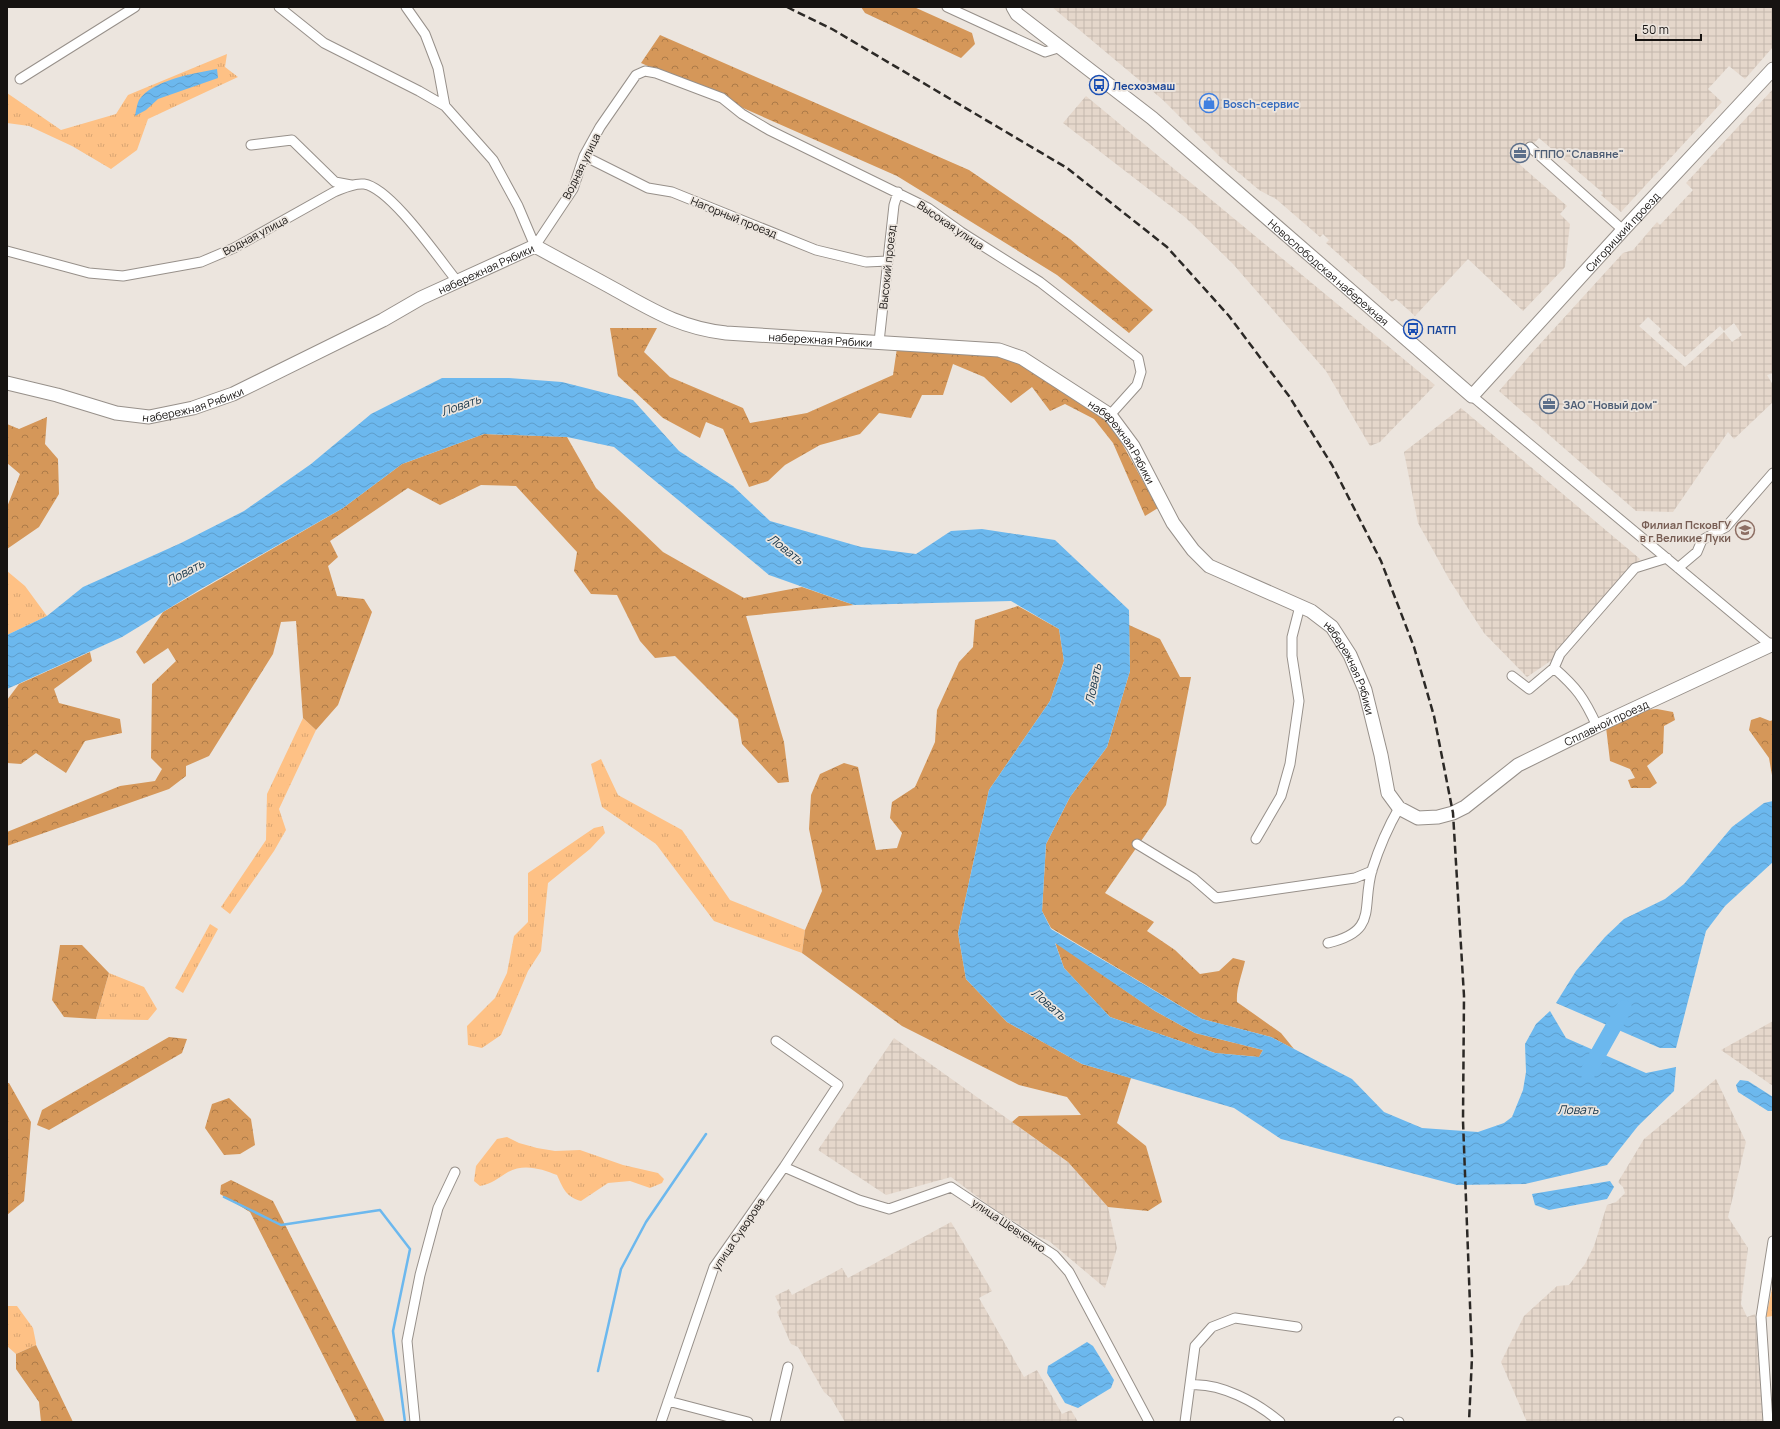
<svg xmlns="http://www.w3.org/2000/svg" width="1780" height="1429" font-family="Manrope,sans-serif">
  <style>
    .industrial { fill: url(#industrial-grid); fill-rule: evenodd }
    .grass { fill: url(#grass-tufts) }
    .forest { fill: url(#forest-crowns) }
    .park { fill: url(#park-crowns) }
    .water { fill: url(#water-waves); fill-rule: evenodd }
    .lines { fill: none; stroke-linecap: round; stroke-linejoin: round }
    .stream { stroke: #6cb8ee; stroke-width: 2.5 }
    .river { stroke: #6cb8ee; stroke-width: 16 }
    .street-casing { stroke: #97908a; stroke-width: 11 }
    .secondary-casing { stroke: #97908a; stroke-width: 15 }
    .street { stroke: #fff; stroke-width: 9 }
    .secondary { stroke: #fff; stroke-width: 13 }
    .rail { stroke: #2c2926; stroke-width: 2.5; stroke-dasharray: 8 4; stroke-linecap: butt }
    .labels { text-anchor: middle; dominant-baseline: central; stroke-width: 3.5; stroke-linejoin: round; paint-order: stroke }
    .transit-label { font-size: 11px; font-weight: bold; fill: #164399; stroke: #ece5de; text-anchor: start }
    .shop-label { font-size: 11px; font-weight: bold; fill: #366cbe; stroke: #ece5de; text-anchor: start }
    .service-label { font-size: 11px; font-weight: bold; fill: #4e5e75; stroke: #ece5de; text-anchor: start }
    .street-label { font-size: 11px; fill: #161311; stroke: #ece5de }
    .education-label { font-size: 11px; font-weight: bold; fill: #785e54; stroke: #ece5de; text-anchor: end }
    .water-label { font-size: 12px; font-style: italic; fill: #123349; stroke: #ece5de }
  </style>
  <defs>
    <pattern id="industrial-grid" width="8" height="8" patternUnits="userSpaceOnUse"><rect width="8" height="8" fill="#e5d7cb"/><path d="M0 4h8M4 0v8" fill="none" stroke="#c4b8ad"/></pattern>
    <pattern id="grass-tufts" width="24" height="20" patternUnits="userSpaceOnUse"><rect width="24" height="20" fill="#fec185"/><path d="M3 7l-1-3M5 7V3M7 7l1-3M15 17l-1-3M17 17v-4M19 17l1-3" fill="none" stroke="#d9a572"/></pattern>
    <pattern id="forest-crowns" width="20" height="18" patternUnits="userSpaceOnUse"><rect width="20" height="18" fill="#d59759"/><path d="M2 6a3 3 0 1 1 6 0M12 15a3 3 0 1 1 6 0" fill="none" stroke="#ac7a48"/></pattern>
    <pattern id="park-crowns" width="20" height="18" patternUnits="userSpaceOnUse"><rect width="20" height="18" fill="#fec185"/><path d="M2 6a3 3 0 1 1 6 0M12 15a3 3 0 1 1 6 0" fill="none" stroke="#d9a572"/></pattern>
    <pattern id="water-waves" width="16" height="10" patternUnits="userSpaceOnUse"><rect width="16" height="10" fill="#6cb8ee"/><path d="M0 5q4-4 8 0t8 0" fill="none" stroke="#5d9dcb"/></pattern>
  </defs>
  <rect width="100%" height="100%" fill="#ece5de"/>
  <path class="industrial" d="M1052 7H1773V47L1745 79 1729 66 1708 89 1722 102 1621 212 1601 195 1603 193 1539 138 1517 162 1567 206 1560 214 1570 224 1565 267 1523 311 1468 259 1415 316 1396 299 1392 302 1326 243 1329 240 1323 234 1320 237 1276 199 1259 190 1219 156 1163 100Z
    M1773 89V373L1767 375 1773 385V402L1734 439 1728 432 1673 512 1636 511 1499 391 1530 355 1623 253 1633 250 1657 222 1660 225 1693 190 1686 183ZM1648 317 1661 329 1658 333 1685 357 1720 326 1724 331 1734 323 1742 335 1732 342 1724 332 1685 367 1639 326Z
    M1086 96 1435 385 1380 442 1370 446 1326 371 1233 264 1186 218 1063 123Z
    M1461 408 1640 559 1552 660 1527 677 1484 633 1449 579 1418 523 1404 452Z
    M1773 1021V1086L1721 1050Z
    M894 1038 1068 1162 1108 1207 1117 1248 1105 1288 1049 1241 1039 1237 991 1207 951 1177 886 1195 818 1150Z
    M1716 1079 1746 1142 1728 1217 1748 1248 1741 1304 1747 1317 1755 1314 1763 1422H1527L1501 1362 1524 1316 1557 1286 1569 1285 1585 1264 1594 1246 1607 1205 1616 1202 1625 1193 1623 1187 1618 1182 1644 1139Z
    M951 1222 992 1291 979 1298 1024 1377 1037 1370 1062 1414 1071 1410 1078 1422H845L831 1398 824 1392 798 1347 791 1344 777 1312 781 1308 775 1296 789 1289 792 1295 842 1268 848 1278Z"/>
  <path class="grass" d="M227 54 225 67 238 77 148 119 137 150 111 169 72 146 29 126 7 123V93L61 130 116 114 128 95Z
    M7 571 25 586 47 616 7 635Z
    M303 718 316 730 279 809 286 830 274 851 230 914 221 907 266 840 267 794Z
    M601 759 618 795 682 830 730 900 805 930 802 953 714 921 656 844 602 807 591 764Z
    M603 826 605 833 590 849 548 883 541 951 528 971 501 1035 482 1048 468 1045 467 1026 495 998 507 973 514 936 528 922V873L594 828Z
    M210 924 218 929 183 993 175 988Z
    M109 973 144 987 157 1009 148 1020 96 1019Z
    M507 1137 519 1143 537 1148 555 1151 580 1150 623 1165 658 1173 664 1179 662 1183 650 1188 630 1181 608 1183 581 1201C566 1197 563 1188 557 1175 542 1169 524 1163 508 1172 498 1178 492 1184 480 1186L474 1181 476 1166 497 1139Z
    M7 1306H17L33 1328 36 1343V1345L16 1354 7 1346Z"/>
  <path class="forest" d="M861 7H914L972 33 975 44 961 58 865 13Z
    M660 35 969 170 1070 239 1153 310 1129 333 1057 275 897 176 641 63Z
    M610 328H657L644 352 670 377 743 408 750 423 807 413 893 375 897 348 996 354 1015 360 1105 418 1115 431 1158 508 1145 516 1113 443 1094 419 1065 404 1050 411 1032 387 1011 403 984 377 953 364 943 395H922L911 418 879 413 860 434 820 445 785 465 768 481 749 487 723 429 706 422 700 438 663 418 618 376Z
    M47 417 45 444 58 459 59 494 39 527 7 549V507L20 474 7 463V424L19 429Z
    M484 434 567 437 596 488 663 552 744 598 802 587 854 605 746 616 784 742 789 782 778 783 742 744 738 719 675 656 655 658 640 641 617 595 591 594 574 571 577 552 516 486 481 485 440 505 408 488 330 541 338 557 328 566 337 596 364 599 372 612 338 705 316 730 303 718 296 621 281 622 273 654 209 756 186 766V776L169 789 7 846V832L120 786 155 781 162 769 151 758 152 684 176 661 168 648 144 664 136 652 163 612 343 508 402 464Z
    M1018 606 1059 629 1064 661 1050 701 989 790 958 933 966 979 1007 1022 1082 1064 1131 1078 1117 1123 1146 1146 1162 1202 1148 1211 1108 1207 1068 1162 1012 1122 1019 1116 1081 1115 1067 1097 1019 1085 902 1026 802 953 805 930 822 891 809 829 811 795 820 774 844 763 858 767 876 850 897 848 902 833 890 818 892 802 915 787 935 742 937 710 959 662 973 647 975 620Z
    M1129 625 1160 639 1180 677H1191L1166 805 1105 893 1154 922 1147 931 1175 950 1200 974 1219 971 1233 958 1245 961C1242 975 1236 988 1237 1002L1281 1033 1294 1049 1271 1037 1202 1019 1051 928 1042 911 1046 844 1070 797 1107 747 1130 671Z
    M90 652 92 661 54 689 59 703 120 719 122 733 85 741 66 773 36 753 21 764 7 763V700L19 684Z
    M1657 709 1673 712 1675 720 1664 726 1663 753 1647 766 1657 783 1650 788H1631L1628 780 1635 778 1630 769 1610 761 1606 727 1643 710Z
    M1760 717 1770 721 1773 720V781L1769 758 1749 730 1751 720Z
    M1055 942 1155 1011 1195 1033 1263 1050 1259 1057 1215 1053 1110 1017 1064 968Z
    M60 945H82L109 973 96 1019 64 1017 52 1000Z
    M169 1037 187 1039 182 1053 49 1130 37 1125 42 1110Z
    M7 1083H9L31 1122 24 1201 7 1215Z
    M229 1098 251 1119 255 1145 240 1154 224 1155 205 1128 212 1104Z
    M231 1180 273 1201 385 1422H357L250 1212 220 1194 221 1185Z
    M36 1345 73 1422H41L39 1402 16 1369V1354Z"/>
  <path class="park" d="M1773 1284V1316L1766 1317Z"/>
  <path class="water" d="M217 69 218 78 158 99 146 110 135 116C136 111 137 104 139 100 152 80 195 73 217 69Z
    M442 378H509L562 382 633 400 679 451 733 486 770 521 861 547 916 554 951 531 982 529 1055 540 1129 610 1130 671 1107 747 1070 797 1046 844 1042 911 1051 929 1202 1019 1271 1037 1352 1079 1384 1112 1422 1128 1478 1132 1504 1123 1512 1117 1523 1090 1526 1072 1525 1044 1536 1024 1550 1011 1566 1038 1646 1073 1676 1067 1674 1091 1638 1126 1607 1165 1525 1184 1457 1185 1281 1139 1234 1108 1082 1064 1007 1022 966 979 958 933 989 790 1050 701 1064 661 1059 629 1011 601 854 605 769 575 614 447 567 437 484 434 402 464 343 508 199 590 122 637 7 689V635L47 616 83 587 181 543 244 511 311 464 371 414ZM1055 943 1155 1011 1195 1033 1263 1050 1259 1057 1215 1053 1110 1017 1064 968Z
    M1773 801V862L1725 906 1706 931 1676 1048H1660L1556 1003 1576 971 1605 937 1624 919 1665 899 1684 884 1732 827 1764 803Z
    M1740 1080 1748 1081 1773 1097V1111H1768L1738 1092 1736 1085Z
    M1610 1181 1614 1187 1607 1199 1549 1210 1535 1205 1532 1194Z
    M1087 1342 1093 1346 1114 1380 1111 1388 1078 1408 1065 1403 1047 1373 1048 1366Z"/>
  <g class="lines">
    <path class="stream" d="M224 1197 281 1225 380 1210 410 1249 393 1331 405 1422
      M598 1371 621 1269 646 1222 706 1134"/>
    <path class="river" d="M1588 1072 1624 1008"/>
    <defs>
      <path id="street" d="M279 7 324 43 419 91 445 106 493 160 518 206 535 246
        M406 7 425 34 438 68 445 106
        M947 7 1045 52 1061 47
        M20 79 135 7
        M251 145 292 140 335 182 351 185
        M1530 147 1623 230
        M584 156 648 188 672 192 816 250 866 262 888 261
        M535 246 573 189 584 156 600 127 636 75 645 71 656 73 722 98 742 114 769 130 928 208 961 232 1040 282 1138 358 1141 372 1137 385 1110 415
        M7 251 89 273 123 276 201 262 234 248 334 192C344 188 353 183 364 184 391 188 439 259 457 281
        M879 342 894 205 898 192
        M1472 396 1773 647
        M1678 568 1697 552 1702 540 1726 527 1773 473
        M1554 668 1560 654 1635 568 1667 558
        M1512 676 1529 689 1554 668C1577 688 1584 698 1597 726
        M1256 839 1281 796 1290 764 1299 701 1292 656V637L1300 606
        M1137 844 1193 878 1216 898 1355 878 1372 871
        M1328 943C1379 931 1361 908 1372 870 1379 848 1388 827 1399 808
        M784 1167 859 1200 889 1209 951 1187 1054 1255 1069 1272 1149 1422
        M1190 1385C1220 1382 1258 1403 1280 1422
        M668 1401 748 1422
        M415 1422 407 1341 420 1275 438 1208 455 1172
        M661 1422 714 1267 784 1167 838 1085 776 1041
        M775 1422 788 1367
        M1185 1422 1195 1346 1212 1327 1235 1318 1297 1327
        M1398 1422H1399
        M1768 1422 1761 1317 1773 1241"/>
      <g id="secondary">
        <path id="s1" d="M1013 7 1017 14 1152 118 1472 396 1623 230 1773 69"/>
        <path id="s2" d="M7 383 57 395 116 413 149 417 193 408 233 394 383 320 421 298 535 246C562 261 589 275 616 290 654 311 681 328 726 333L999 350 1022 358 1110 415 1133 446 1173 523 1193 550 1209 566 1311 611 1332 627 1350 655 1365 690 1381 755 1388 793 1399 808 1418 818 1438 817 1453 813 1465 807 1518 765 1597 726 1771 645"/>
      </g>
    </defs>
    <use href="#street" class="street-casing"/>
    <use href="#secondary" class="secondary-casing"/>
    <use href="#street" class="street"/>
    <use href="#secondary" class="secondary"/>
    <path class="rail" d="M787 7 832 29 1067 168 1167 247 1229 316 1289 396 1332 465 1381 561 1414 647 1434 716 1453 813 1464 996 1463 1121 1472 1357 1469 1422"/>
  </g>
  <defs>
    <symbol id="bus-ring" viewBox="-11 -11 22 22"><circle r="9.5" fill="#ece5de" stroke="#1a4fb4" stroke-width="1.5"/><path d="M-5-6H5V4H4V6H2V4H-2V6H-4V4H-5ZM-3.5-4V0h7V-4ZM-3.5 1.2v1.5H-2V1.2ZM2 1.2v1.5H3.5V1.2Z" fill="#1a4fb4"/></symbol>
    <symbol id="shop-ring" viewBox="-11 -11 22 22"><circle r="9.5" fill="#ece5de" stroke="#3f7fe0" stroke-width="1.5"/><path d="M-5-2.5h2.3a2.7 3.5 0 0 1 5.4 0H5L5.5 6h-11ZM-1.5-2.5h3a1.5 2.3 0 0 0-3 0Z" fill="#3f7fe0"/></symbol>
    <symbol id="office-ring" viewBox="-11 -11 22 22"><circle r="9.5" fill="#ece5de" stroke="#5c6f8a" stroke-width="1.5"/><path d="M-6-3h4V-5.5h4V-3h4V5H-6ZM-1-4.5V-3h2v-1.5ZM-6 0V1H6V0Z" fill="#5c6f8a"/></symbol>
    <symbol id="university-ring" viewBox="-11 -11 22 22"><circle r="9.5" fill="#ece5de" stroke="#8d6e63" stroke-width="1.5"/><path d="M0-5L7-2L0 1L-7-2ZM-4 1L0 2.5L4 1V4Q0 6-4 4Z" fill="#8d6e63"/></symbol>
  </defs>
  <g fill-rule="evenodd">
    <use href="#bus-ring" x="1088" y="74" width="22" height="22"/>
    <use href="#shop-ring" x="1198" y="92" width="22" height="22"/>
    <use href="#office-ring" x="1509" y="142" width="22" height="22"/>
    <use href="#bus-ring" x="1402" y="318" width="22" height="22"/>
    <use href="#office-ring" x="1538" y="393" width="22" height="22"/>
    <use href="#university-ring" x="1734" y="519" width="22" height="22"/>
  </g>
  <g class="labels">
    <g class="transit-label">
      <text x="1113" y="85">Лесхозмаш</text>
      <text x="1427" y="329">ПАТП</text>
    </g>
    <g class="shop-label">
      <text x="1223" y="103">Bosch-сервис</text>
    </g>
    <g class="service-label">
      <text x="1534" y="153">ГППО "Славяне"</text>
      <text x="1563" y="404">ЗАО "Новый дом"</text>
    </g>
    <g class="street-label">
      <text transform="translate(581 166) rotate(-64)">Водная улица</text>
      <text transform="translate(734 217) rotate(22)">Нагорный проезд</text>
      <text transform="translate(951 225) rotate(34)">Высокая улица</text>
      <text stroke="none"><textPath href="#s1" startOffset="825">Сигорицкий проезд</textPath></text>
      <text transform="translate(255 235) rotate(-28)">Водная улица</text>
      <text transform="translate(887 267) rotate(-84)">Высокий проезд</text>
      <text stroke="none"><textPath href="#s2" startOffset="516">набережная Рябики</textPath></text>
      <text stroke="none"><textPath href="#s1" startOffset="413">Новослободская набережная</textPath></text>
      <text stroke="none"><textPath href="#s2" startOffset="876">набережная Рябики</textPath></text>
      <text stroke="none"><textPath href="#s2" startOffset="192">набережная Рябики</textPath></text>
      <text stroke="none"><textPath href="#s2" startOffset="1212">набережная Рябики</textPath></text>
      <text stroke="none"><textPath href="#s2" startOffset="1548">набережная Рябики</textPath></text>
      <text stroke="none"><textPath href="#s2" startOffset="1935">Сплавной проезд</textPath></text>
      <text transform="translate(1009 1225) rotate(34)">улица Шевченко</text>
      <text transform="translate(738 1234) rotate(-56)">улица Суворова</text>
    </g>
    <g class="education-label">
      <text x="1731" y="524">Филиал ПсковГУ<tspan x="1731" dy="13">в г.Великие Луки</tspan></text>
    </g>
    <g class="water-label">
      <text transform="translate(461 405) rotate(-19)">Ловать</text>
      <text transform="translate(786 549) rotate(38)">Ловать</text>
      <text transform="translate(185 572) rotate(-28)">Ловать</text>
      <text transform="translate(1093 684) rotate(-78)">Ловать</text>
      <text transform="translate(1049 1004) rotate(41)">Ловать</text>
      <text x="1578" y="1109">Ловать</text>
    </g>
  </g>
  <rect width="1780" height="1429" fill="none" stroke="#161311" stroke-width="16"/>
  <path d="M1636 34v6h65v-6" fill="none" stroke="#161311" stroke-width="2"/>
  <text x="1642" y="34" font-size="12" fill="#161311" stroke="#ece5de" stroke-width="3" paint-order="stroke">50 m</text>
</svg>
